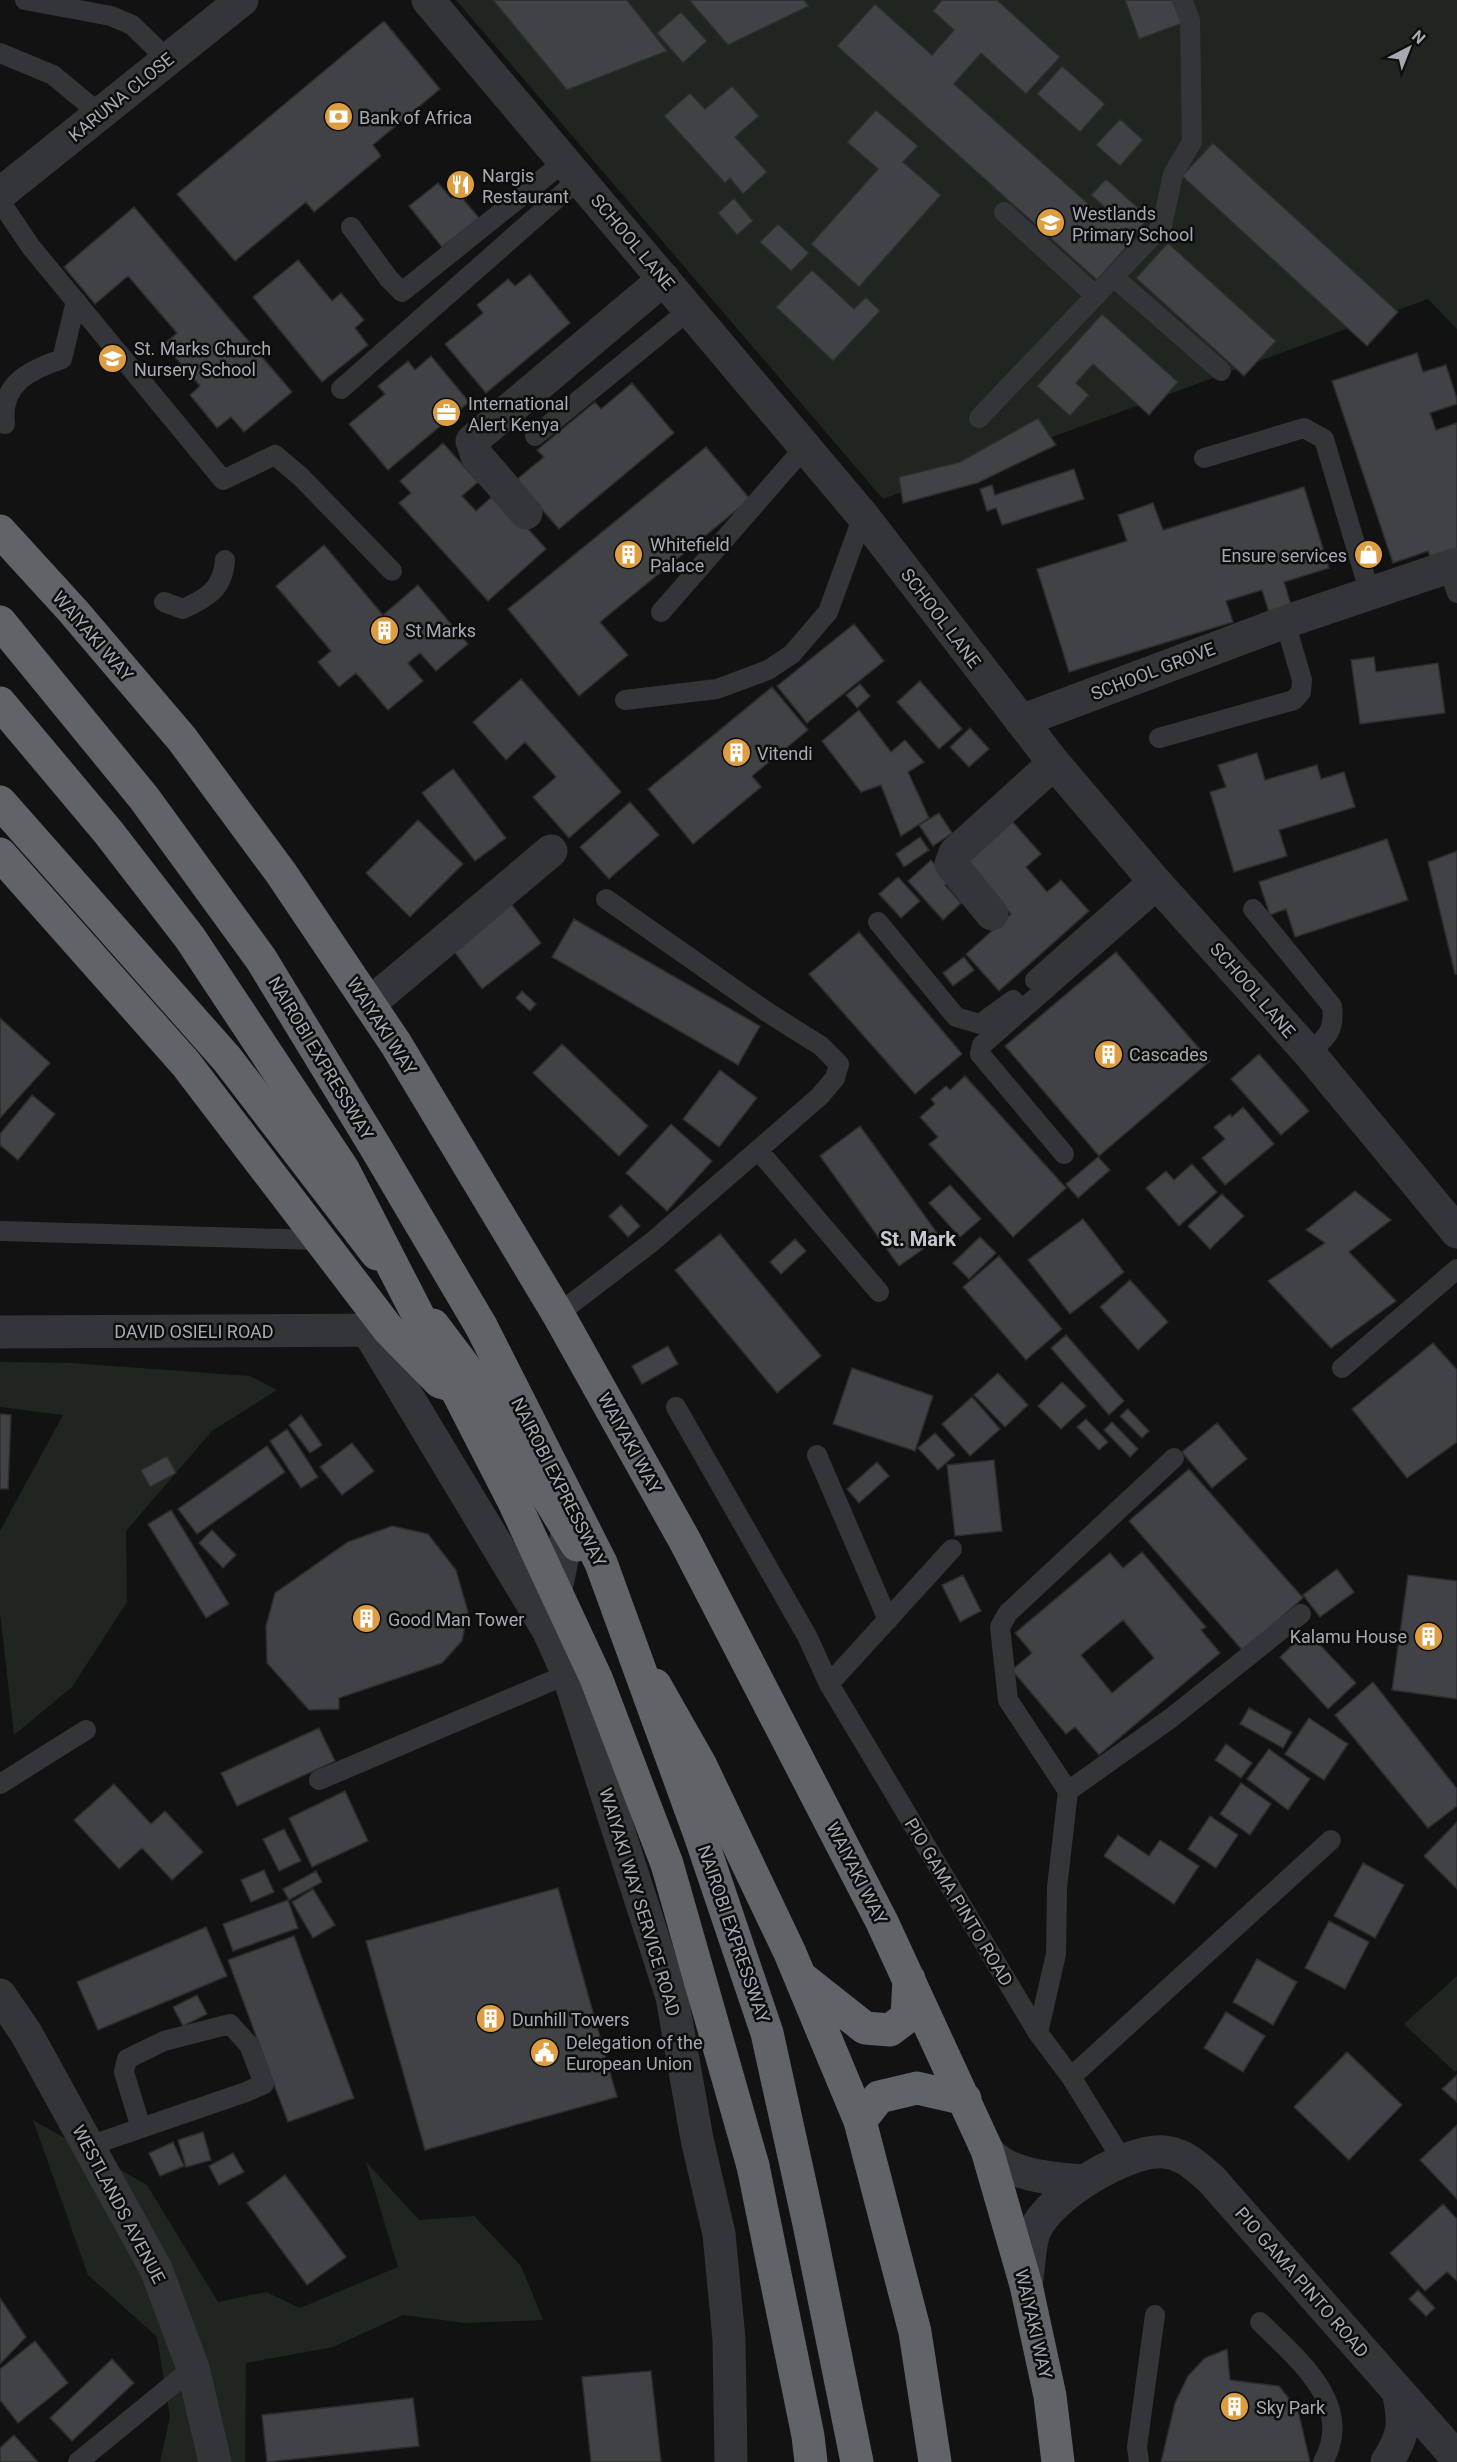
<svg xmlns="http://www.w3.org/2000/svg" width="1457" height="2462" font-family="Roboto,sans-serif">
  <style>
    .green { fill: #1f261f }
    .building { fill: #414246; stroke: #2c2d2f; stroke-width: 1.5; fill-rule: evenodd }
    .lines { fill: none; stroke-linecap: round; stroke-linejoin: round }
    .lane { stroke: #343538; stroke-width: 20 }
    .street { stroke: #343538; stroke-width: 33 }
    .highway { stroke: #606368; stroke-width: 33 }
    .highway-bridge { stroke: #606368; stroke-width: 33 }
    .labels { text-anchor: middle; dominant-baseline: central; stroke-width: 5; stroke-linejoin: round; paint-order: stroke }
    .street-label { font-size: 18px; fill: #a5aab2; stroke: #0d0d0e }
    .poi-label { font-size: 18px; fill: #a5aab2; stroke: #0d0d0e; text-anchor: start }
    .neighbourhood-label { font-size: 20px; font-weight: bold; fill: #c6c9cf; stroke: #0d0d0e }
  </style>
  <rect width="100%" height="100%" fill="#121213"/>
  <path class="green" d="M456 0H1457V329L1428 299 883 499Z
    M0 1362 71 1363 250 1376 277 1390 212 1431 126 1531 127 1602 72 1687 14 1735 0 1612V1531L63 1415 0 1407Z
    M1457 1976V2070L1455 2072 1404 2024Z
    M33 2120 147 2185 218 2302 266 2292 300 2308 398 2267 366 2162 419 2220 474 2216 521 2266 543 2320 465 2323 403 2315 333 2347 246 2363 245 2462H160L170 2417 157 2337 88 2275Z"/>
  <path class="building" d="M493 0H627L667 51 567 90Z
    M689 0H804L809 6 728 45Z
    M942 0H997L1060 57 1026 94 981 53 954 84 1103 217 1109 211 1091 195 1106 179 1149 218 1134 235 1126 228 1121 233 1131 242 1097 280 837 46 875 4 932 55 954 30 933 11Z
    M1125 0H1175L1183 23 1139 39Z
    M681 12 707 41 683 63 657 33Z
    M384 21 440 89 373 145 381 156 314 212 306 202 235 261 177 194Z
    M1062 66 1105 104 1080 132 1037 94Z
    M732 86 759 116 735 137 767 172 743 194 730 178 725 183 664 116 690 93 705 109Z
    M876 110 918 146 903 162 941 195 859 287 811 244 878 169 847 142Z
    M1120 119 1143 140 1120 166 1096 145Z
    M1213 143 1398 312 1367 346 1182 176Z
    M438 183 451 198 458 193 479 218 442 247 409 206Z
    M734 198 753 221 737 235 718 213Z
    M134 207 292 392 244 432 231 417 217 428 190 395 200 386 164 344 177 333 128 276 95 304 64 267Z
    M778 224 809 253 791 271 760 242Z
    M1168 243 1276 341 1244 376 1136 278Z
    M298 260 332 301 341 293 364 320 355 328 368 345 322 382 253 297Z
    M812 270 854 309 866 297 880 311 833 361 776 307Z
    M530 274 570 323 486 393 445 344 483 313 477 305 508 279 515 286Z
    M1102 314 1178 382 1149 415 1093 364 1076 383 1089 395 1070 416 1037 386Z
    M1417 353 1423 372 1446 365 1457 399V404L1430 413 1436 430 1457 423V550L1431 559 1428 551 1393 563 1332 381Z
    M431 356 469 402 388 470 349 424 385 394 378 386 408 361 415 370Z
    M632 383 674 433 559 529 516 480 544 457 537 450 595 402 601 409Z
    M1038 418 1056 445 977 483 903 503 899 477 960 462Z
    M443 443 478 482 462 496 476 511 496 493 546 549 488 601 399 503 411 493 400 481Z
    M706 447 750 499 600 622 628 655 579 696 508 609Z
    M1074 469 1084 499 1002 525 996 508 987 511 980 489 992 485 995 495Z
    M1304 487 1329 568 1284 582 1291 605 1269 612 1262 590 1226 601 1233 622 1069 672 1037 569 1127 541 1118 515 1153 503 1163 530Z
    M324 545 383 615 418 585 468 644 436 671 420 653 408 663 423 681 388 710 356 673 339 687 318 662 331 651 276 586Z
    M854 624 884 661 807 723 777 686Z
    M1374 657 1376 672 1438 663 1445 713 1360 724 1351 660Z
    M521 679 621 792 569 838 533 797 556 777 525 742 506 760 473 722Z
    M920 681 962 729 939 749 897 702Z
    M860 684 870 696 857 708 846 695Z
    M772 687 808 730 752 776 761 787 693 844 648 789Z
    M859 710 891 752 905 740 924 762 908 772 929 818 901 836 881 785 861 792 822 741Z
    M970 728 989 749 969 767 950 747Z
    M1257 753 1265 780 1317 765 1321 779 1344 772 1355 807 1279 830 1287 856 1234 872 1210 792 1226 787 1218 765Z
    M453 769 506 838 475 861 422 793Z
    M630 802 659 835 609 879 580 847Z
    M939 813 952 833 933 846 919 825Z
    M418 820 463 864 410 917 366 873Z
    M1011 820 1041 854 1026 867 1047 892 1061 880 1089 911 999 991 966 954 1011 914 964 862Z
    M920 837 929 850 904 867 896 854Z
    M1387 839 1408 900 1295 937 1286 909 1270 915 1259 882Z
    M1457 851V974H1455L1428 862Z
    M931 860 950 882 945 885 961 903 943 920 908 881Z
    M898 877 920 901 901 918 879 894Z
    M509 901 541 943 482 989 450 946Z
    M574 919 760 1026 738 1065 552 957Z
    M859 932 962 1054 915 1094 809 974Z
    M1116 952 1210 1061 1099 1156 1005 1046Z
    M964 957 974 970 953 986 943 973Z
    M522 991 536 1004 530 1011 516 998Z
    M0 1018 50 1063 0 1118Z
    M562 1044 648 1126 619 1156 533 1073Z
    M1259 1054 1309 1111 1281 1135 1231 1079Z
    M720 1070 757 1098 719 1147 683 1119Z
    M965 1076 1066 1188 1013 1237 929 1144 938 1137 920 1117 935 1104 931 1099 946 1086 950 1090Z
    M32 1095 55 1114 18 1160 0 1145V1134Z
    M1243 1107 1274 1144 1225 1185 1202 1158 1225 1139 1214 1127 1230 1114 1232 1117Z
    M671 1124 712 1161 667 1211 626 1173Z
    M860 1126 940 1237 899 1266 820 1156Z
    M1098 1157 1110 1170 1078 1198 1066 1184Z
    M1192 1164 1217 1192 1179 1226 1146 1188 1166 1171 1174 1180Z
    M950 1185 981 1219 960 1237 929 1203Z
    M1355 1191 1391 1220 1349 1252 1396 1301 1331 1348 1268 1281 1325 1243 1306 1230Z
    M1222 1194 1244 1216 1210 1249 1188 1226Z
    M621 1205 640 1226 628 1237 609 1216Z
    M1083 1219 1124 1272 1070 1314 1028 1260Z
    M720 1234 821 1356 777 1393 675 1270Z
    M980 1237 996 1253 969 1279 953 1263Z
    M795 1239 806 1251 781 1274 770 1262Z
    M999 1256 1062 1329 1026 1360 963 1287Z
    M1130 1280 1168 1322 1138 1350 1100 1307Z
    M1066 1335 1124 1401 1109 1415 1051 1348Z
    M1433 1343 1457 1370V1442L1407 1478 1352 1409Z
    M668 1346 678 1364 642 1384 632 1366Z
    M852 1368 933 1396 915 1451 833 1424Z
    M998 1373 1028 1405 1005 1427 974 1395Z
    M1062 1382 1086 1406 1061 1429 1038 1406Z
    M972 1397 1000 1429 970 1456 942 1424Z
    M1128 1409 1149 1431 1142 1438 1120 1416Z
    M0 1414 11 1415 8 1489H0Z
    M301 1415 322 1445 310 1453 289 1425Z
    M1086 1419 1108 1442 1099 1450 1077 1427Z
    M1112 1422 1138 1449 1130 1457 1104 1430Z
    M1217 1423 1247 1459 1212 1488 1182 1452Z
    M287 1429 318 1477 301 1488 270 1441Z
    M935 1433 955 1455 938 1470 918 1448Z
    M352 1443 374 1471 342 1495 320 1467Z
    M267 1446 285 1472 197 1534 178 1509Z
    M167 1456 176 1473 150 1487 141 1470Z
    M994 1460 1002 1531 955 1536 947 1465Z
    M877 1462 889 1476 859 1503 847 1489Z
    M1189 1469 1303 1598 1243 1651 1129 1521Z
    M171 1510 229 1604 206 1618 148 1524Z
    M392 1526 428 1534 456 1570 468 1612 462 1641 442 1663 339 1698V1709L309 1710 267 1663 266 1626 275 1593 348 1542Z
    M212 1530 236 1555 223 1568 199 1543Z
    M1142 1552 1206 1627 1201 1630 1220 1653 1099 1755 1075 1727 1066 1734 1012 1670 1032 1653 1015 1633 1110 1553 1123 1568ZM1123 1620 1154 1658 1112 1693 1081 1655Z
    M1337 1569 1354 1592 1320 1617 1303 1595Z
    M963 1575 981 1611 960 1622 942 1585Z
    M1408 1575 1457 1581V1699L1392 1690Z
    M1307 1631 1356 1683 1328 1709 1280 1657Z
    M1373 1682 1457 1789V1806L1428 1828 1335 1715Z
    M1249 1708 1292 1732 1283 1748 1240 1724Z
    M1309 1718 1348 1744 1324 1780 1285 1754Z
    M319 1728 335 1761 237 1806 221 1773Z
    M1226 1744 1252 1763 1241 1778 1215 1760Z
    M1269 1749 1310 1779 1288 1810 1247 1779Z
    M1241 1783 1271 1804 1250 1835 1220 1814Z
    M114 1784 151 1824 165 1811 203 1852 172 1880 142 1848 119 1869 74 1820Z
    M345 1791 368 1841 312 1867 289 1818Z
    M1210 1816 1238 1835 1216 1868 1188 1849Z
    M1457 1822V1889L1424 1856Z
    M284 1829 301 1861 279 1871 263 1839Z
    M1118 1835 1149 1856 1160 1840 1199 1866 1174 1904 1104 1856Z
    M1363 1863 1404 1885 1375 1938 1334 1916Z
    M264 1870 274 1892 251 1902 241 1880Z
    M316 1871 322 1882 289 1900 283 1889Z
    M558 1888 617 2097 425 2150 366 1941Z
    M313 1889 335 1925 313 1938 292 1902Z
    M288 1900 298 1928 233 1951 223 1924Z
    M1329 1921 1369 1942 1345 1989 1305 1968Z
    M206 1927 227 1976 98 2030 77 1982Z
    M294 1936 354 2098 288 2122 228 1960Z
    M1257 1959 1297 1982 1273 2025 1233 2002Z
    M197 1995 207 2014 183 2026 173 2007Z
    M1226 2012 1265 2036 1243 2072 1204 2048Z
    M1347 2052 1402 2105 1349 2160 1294 2107Z
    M1457 2075V2102L1442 2089Z
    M1457 2125V2199L1420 2160Z
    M203 2132 211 2160 186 2167 178 2140Z
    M173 2142 184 2166 160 2176 149 2153Z
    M233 2153 244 2172 219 2185 209 2166Z
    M285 2175 346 2257 307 2285 247 2203Z
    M1443 2204 1457 2219V2281L1447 2272 1425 2291 1390 2253Z
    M1418 2290 1435 2308 1426 2316 1409 2299Z
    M0 2298 26 2337 0 2364Z
    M35 2341 68 2383 18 2423 0 2400V2369Z
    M1227 2349 1230 2380 1279 2386 1298 2410 1310 2462H1161L1175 2403 1188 2376 1205 2358Z
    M112 2359 134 2383 72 2441 50 2418Z
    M651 2371 661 2462H591L582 2377Z
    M413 2398 419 2446 267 2462 262 2415Z
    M14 2435 38 2462H0V2448Z"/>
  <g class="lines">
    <path class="lane" d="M25 0 111 16 132 25 168 60
      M0 53 53 75 101 115
      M0 201 31 247 223 480 275 455 301 477 392 571
      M1004 212 1096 296
      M351 227 389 279 402 292 565 161
      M1115 278 1221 371
      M341 389 579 179
      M979 418 1162 226 1173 174 1192 142 1190 20 1182 0
      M5 424C0 383 30 370 62 359L76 301
      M535 436 689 310
      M1204 458 1304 428 1324 439 1370 594
      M1448 567 1457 593
      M164 602 183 609C207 598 223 589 225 560
      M661 612 805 447
      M625 700 717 689 768 670 792 654 828 612 863 516
      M1159 738 1294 700 1301 692 1302 680 1285 622
      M1253 909 1332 1006C1335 1031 1327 1037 1309 1053
      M878 922 956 1017 980 1024 1013 1000
      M1035 980 1151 877
      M758 1150 879 1292
      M1064 1154 980 1054 982 1045 1162 887
      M0 1231 318 1240
      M558 1314 652 1242 820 1096 835 1078 839 1064 821 1046 767 1012 606 899
      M1342 1368 1457 1269
      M676 1407 807 1636 829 1684 1038 2033 1071 2077 1123 2161
      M817 1455 888 1620
      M829 1684 952 1549
      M319 1780 568 1674
      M0 1784 86 1730
      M1068 1791 1171 1718 1301 1614
      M1038 2033 1056 1954 1057 1888 1068 1791 1008 1700 1000 1627 1008 1613 1174 1458
      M1071 2077 1331 1840
      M89 2146 246 2092 264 2084 249 2045 230 2024 164 2041 127 2059 124 2072 141 2128
      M1260 2322C1296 2358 1356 2404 1323 2462
      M78 2462 193 2368
      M1139 2462 1137 2447 1155 2315"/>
    <path class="street" d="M428 0 863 516 1054 763 1151 877 1309 1053 1457 1232
      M0 194 242 0
      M526 513 477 456 472 441 664 279
      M1021 721 1285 622 1457 564
      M992 914 951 864 955 853 1054 763
      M369 1004 551 851
      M368 1331 548 1630
      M0 1332 389 1330
      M568 1529 548 1630 568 1674 672 1997 697 2139 719 2234 729 2339 731 2462
      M0 1995 26 2033 156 2269 193 2368 215 2462
      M987 2150C1006 2176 1054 2179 1084 2181
      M1026 2285C1029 2270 1029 2243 1035 2230 1050 2196 1127 2149 1164 2152 1183 2153 1197 2167 1211 2179L1457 2458
      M1387 2462C1405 2434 1405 2423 1398 2391"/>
    <path class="highway" d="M0 531 73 611 182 739 281 873 396 1044 558 1314 685 1541 882 1922 987 2150 1026 2285 1050 2396 1058 2462
      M0 622 144 798 261 959 376 1148 481 1326
      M0 802 227 1059 377 1254
      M0 854 186 1064 389 1330 440 1382 466 1389
      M433 1325 485 1394 577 1545
      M655 1685 701 1766 790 1953 860 2121 915 2332 935 2462
      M803 1979 865 2028 890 2030 907 2017 909 1979
      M860 2121 879 2097 917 2088 965 2099
      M753 2166 808 2436 811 2462"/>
    <path class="highway-bridge" d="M0 703 109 833 190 938 343 1169 514 1502 596 1678 667 1864 753 2166
      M481 1326 601 1563 700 1835 767 2033 809 2224 857 2462"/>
  </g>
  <defs>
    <symbol id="bank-disc" viewBox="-11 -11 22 22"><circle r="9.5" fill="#dd9e41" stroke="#0d0d0e"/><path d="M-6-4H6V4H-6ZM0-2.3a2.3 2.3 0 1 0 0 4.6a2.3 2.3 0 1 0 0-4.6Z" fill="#fff"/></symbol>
    <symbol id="restaurant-disc" viewBox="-11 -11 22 22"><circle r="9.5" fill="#dd9e41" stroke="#0d0d0e"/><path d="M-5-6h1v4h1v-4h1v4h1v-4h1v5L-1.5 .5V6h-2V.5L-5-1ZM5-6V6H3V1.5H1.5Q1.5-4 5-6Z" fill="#fff"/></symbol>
    <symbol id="school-disc" viewBox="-11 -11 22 22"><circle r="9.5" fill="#dd9e41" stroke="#0d0d0e"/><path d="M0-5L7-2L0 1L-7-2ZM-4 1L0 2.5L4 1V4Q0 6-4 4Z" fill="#fff"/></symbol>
    <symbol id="office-disc" viewBox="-11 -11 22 22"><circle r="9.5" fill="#dd9e41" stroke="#0d0d0e"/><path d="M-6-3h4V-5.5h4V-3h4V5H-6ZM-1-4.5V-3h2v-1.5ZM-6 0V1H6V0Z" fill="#fff"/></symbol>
    <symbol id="building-disc" viewBox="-11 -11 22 22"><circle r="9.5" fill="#dd9e41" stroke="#0d0d0e"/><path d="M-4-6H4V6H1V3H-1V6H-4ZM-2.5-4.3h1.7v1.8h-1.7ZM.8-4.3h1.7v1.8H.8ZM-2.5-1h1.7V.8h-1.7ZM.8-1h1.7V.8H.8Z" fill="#fff"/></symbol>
    <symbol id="shop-disc" viewBox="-11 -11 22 22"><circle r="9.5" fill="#dd9e41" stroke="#0d0d0e"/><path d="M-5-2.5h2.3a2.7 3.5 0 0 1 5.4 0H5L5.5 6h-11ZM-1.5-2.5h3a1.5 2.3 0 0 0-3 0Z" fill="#fff"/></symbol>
    <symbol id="civic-disc" viewBox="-11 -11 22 22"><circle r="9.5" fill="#dd9e41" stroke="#0d0d0e"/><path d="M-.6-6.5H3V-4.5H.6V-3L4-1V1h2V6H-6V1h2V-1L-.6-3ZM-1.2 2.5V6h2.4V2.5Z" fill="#fff"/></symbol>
  </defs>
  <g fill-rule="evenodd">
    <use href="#bank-disc" x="322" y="100" width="33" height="33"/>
    <use href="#restaurant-disc" x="444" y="168" width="33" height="33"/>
    <use href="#school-disc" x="1034" y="206" width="33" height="33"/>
    <use href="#school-disc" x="96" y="342" width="33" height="33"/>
    <use href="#office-disc" x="430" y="396" width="33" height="33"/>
    <use href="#building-disc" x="612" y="538" width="33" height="33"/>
    <use href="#shop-disc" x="1352" y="538" width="33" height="33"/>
    <use href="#building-disc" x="368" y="614" width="33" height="33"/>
    <use href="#building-disc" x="720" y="736" width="33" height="33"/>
    <use href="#building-disc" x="1092" y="1038" width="33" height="33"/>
    <use href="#building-disc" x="350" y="1602" width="33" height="33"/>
    <use href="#building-disc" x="1412" y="1620" width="33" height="33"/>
    <use href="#building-disc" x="474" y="2002" width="33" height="33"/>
    <use href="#civic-disc" x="528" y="2036" width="33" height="33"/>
    <use href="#building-disc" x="1218" y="2390" width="33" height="33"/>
  </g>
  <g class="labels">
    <g class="street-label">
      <text transform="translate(121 97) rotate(-39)">KARUNA CLOSE</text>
      <text transform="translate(633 242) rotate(50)">SCHOOL LANE</text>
      <text transform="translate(941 618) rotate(53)">SCHOOL LANE</text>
      <text transform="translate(93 636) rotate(49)">WAIYAKI WAY</text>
      <text transform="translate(1153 671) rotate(-21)">SCHOOL GROVE</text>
      <text transform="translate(1253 990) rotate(49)">SCHOOL LANE</text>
      <text transform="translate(382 1026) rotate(57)">WAIYAKI WAY</text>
      <text transform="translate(321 1058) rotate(59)">NAIROBI EXPRESSWAY</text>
      <text x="194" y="1331">DAVID OSIELI ROAD</text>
      <text transform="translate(630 1443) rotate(61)">WAIYAKI WAY</text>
      <text transform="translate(559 1482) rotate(63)">NAIROBI EXPRESSWAY</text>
      <text transform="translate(857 1873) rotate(63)">WAIYAKI WAY</text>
      <text transform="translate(640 1902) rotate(73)">WAIYAKI WAY SERVICE ROAD</text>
      <text transform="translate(959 1902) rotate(59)">PIO GAMA PINTO ROAD</text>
      <text transform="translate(734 1934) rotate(71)">NAIROBI EXPRESSWAY</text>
      <text transform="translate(119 2204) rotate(62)">WESTLANDS AVENUE</text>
      <text transform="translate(1302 2282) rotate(49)">PIO GAMA PINTO ROAD</text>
      <text transform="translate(1034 2324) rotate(77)">WAIYAKI WAY</text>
    </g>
    <g class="poi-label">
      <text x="359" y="117">Bank of Africa</text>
      <text x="482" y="175">Nargis<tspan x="482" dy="21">Restaurant</tspan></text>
      <text x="1072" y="213">Westlands<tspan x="1072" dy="21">Primary School</tspan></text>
      <text x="134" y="348">St. Marks Church<tspan x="134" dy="21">Nursery School</tspan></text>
      <text x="468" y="403">International<tspan x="468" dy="21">Alert Kenya</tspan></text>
      <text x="650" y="544">Whitefield<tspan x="650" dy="21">Palace</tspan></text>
      <text x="1347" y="555" text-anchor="end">Ensure services</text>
      <text x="405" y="630">St Marks</text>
      <text x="757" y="753">Vitendi</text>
      <text x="1129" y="1054">Cascades</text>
      <text x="388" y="1619">Good Man Tower</text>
      <text x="1407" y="1636" text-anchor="end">Kalamu House</text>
      <text x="512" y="2019">Dunhill Towers</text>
      <text x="566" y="2042">Delegation of the<tspan x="566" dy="21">European Union</tspan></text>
      <text x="1256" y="2407">Sky Park</text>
    </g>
    <g class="neighbourhood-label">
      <text x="918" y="1239">St. Mark</text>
    </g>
  </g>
  <g transform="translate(1409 48) rotate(42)" stroke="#0d0d0e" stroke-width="4.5" paint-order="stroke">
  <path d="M0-4.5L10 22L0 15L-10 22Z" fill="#a5aab2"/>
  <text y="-9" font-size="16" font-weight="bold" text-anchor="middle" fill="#a5aab2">N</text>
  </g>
</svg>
